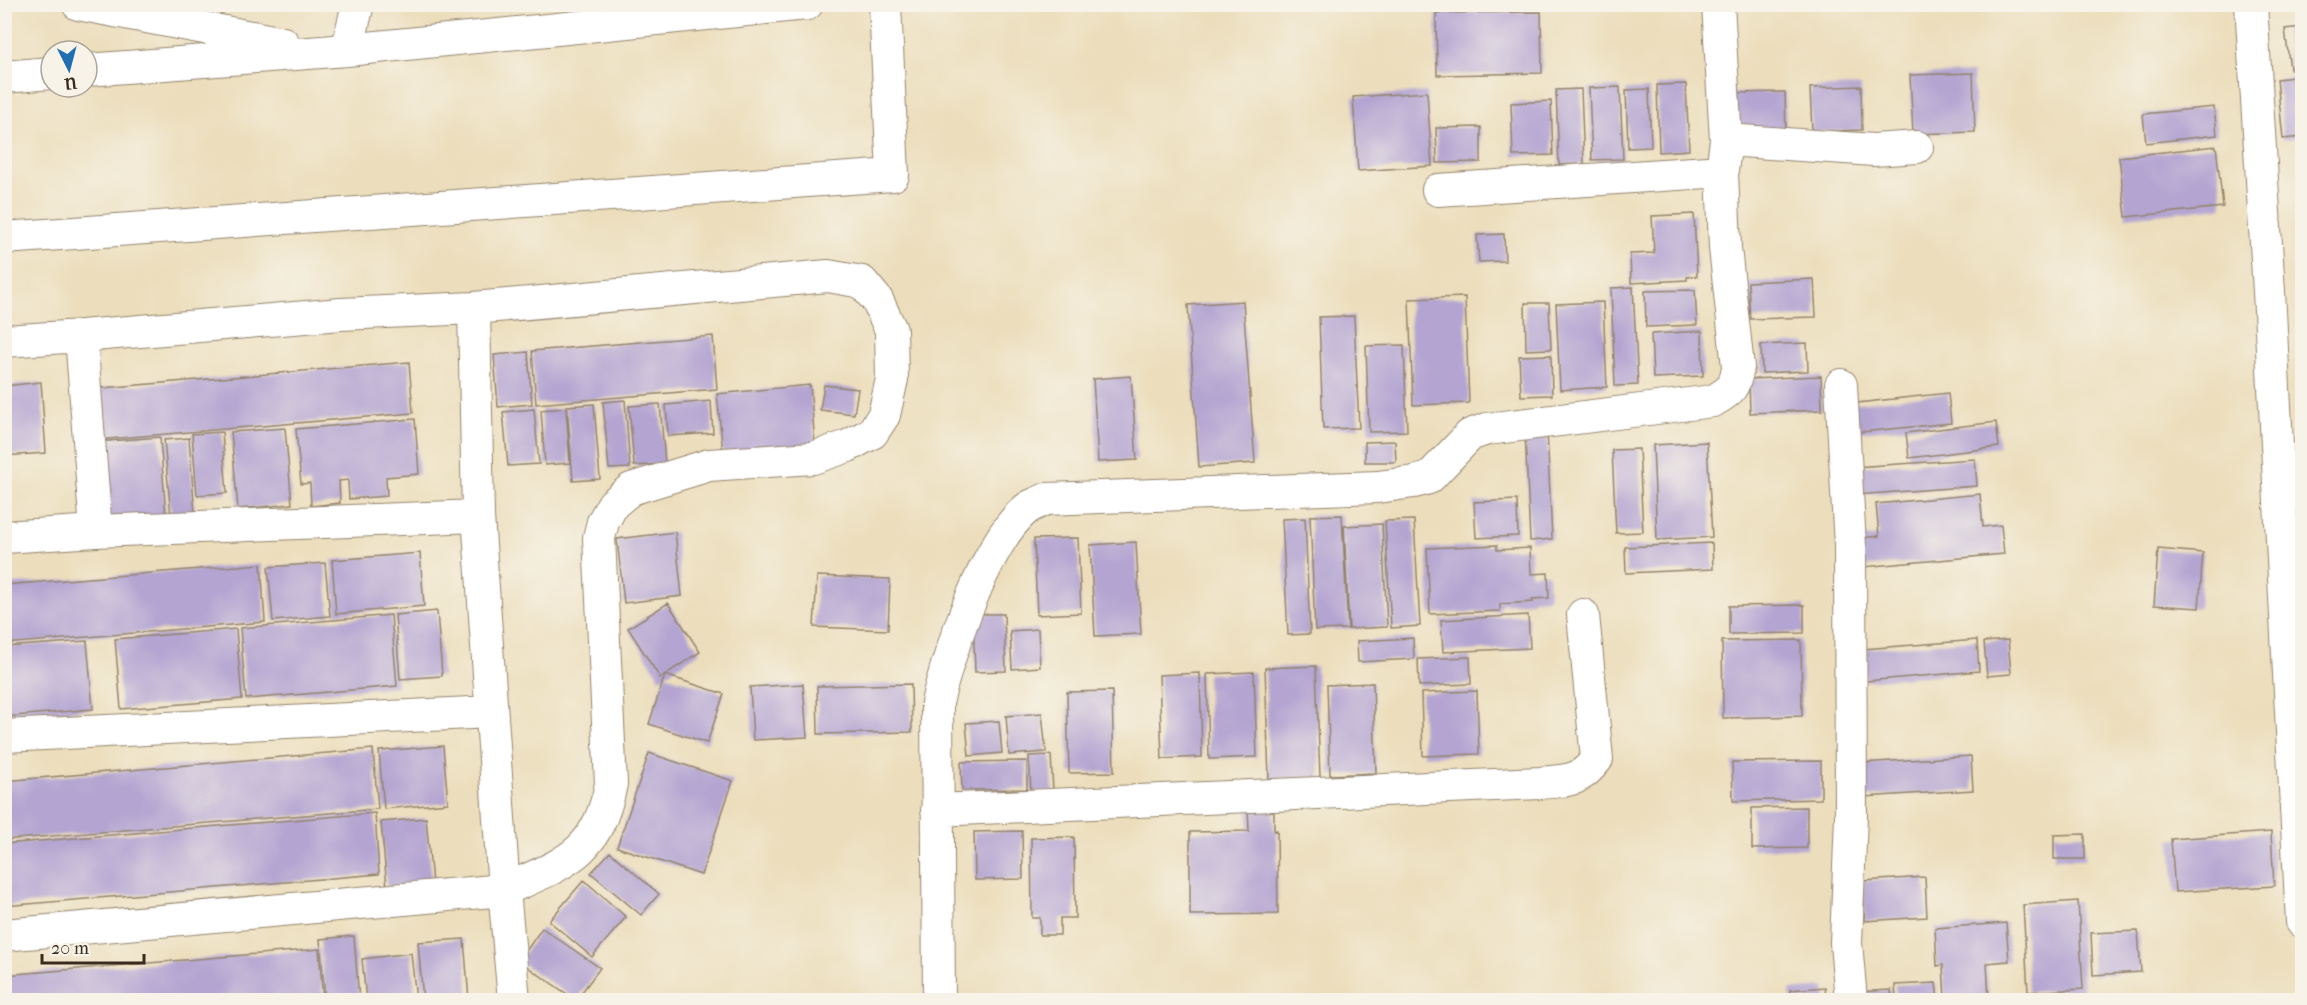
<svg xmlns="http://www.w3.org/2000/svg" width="2307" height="1005" font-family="'IM FELL French Canon',serif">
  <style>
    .building { fill: #b3a4d1 }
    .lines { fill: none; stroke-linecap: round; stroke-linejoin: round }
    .minor-casing { stroke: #94846d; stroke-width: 34 }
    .minor { stroke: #fff; stroke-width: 32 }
  </style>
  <rect width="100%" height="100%" fill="#f7f3e8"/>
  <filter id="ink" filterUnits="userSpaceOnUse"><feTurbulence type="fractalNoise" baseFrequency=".0167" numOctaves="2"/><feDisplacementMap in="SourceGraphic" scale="12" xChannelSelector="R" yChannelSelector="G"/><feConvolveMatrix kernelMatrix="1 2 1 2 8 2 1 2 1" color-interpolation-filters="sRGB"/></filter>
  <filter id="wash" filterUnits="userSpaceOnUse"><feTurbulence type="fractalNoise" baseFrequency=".008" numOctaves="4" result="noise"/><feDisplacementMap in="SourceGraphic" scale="24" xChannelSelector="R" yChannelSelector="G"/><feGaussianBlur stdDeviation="1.35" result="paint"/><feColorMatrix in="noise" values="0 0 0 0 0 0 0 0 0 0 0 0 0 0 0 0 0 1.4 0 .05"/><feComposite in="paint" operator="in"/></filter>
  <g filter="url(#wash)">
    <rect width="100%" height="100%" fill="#ecdebc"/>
    <g id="blocks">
      <path class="building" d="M1541 12 1542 73 1437 75 1436 13Z
        M2302 27V68L2290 69 2285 29Z
        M1973 73 1975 132 1913 134 1910 75Z
        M2302 76V137L2283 139 2277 79Z
        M1686 84 1689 150 1659 152 1657 85Z
        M1861 86 1862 130 1812 132 1810 88Z
        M1620 87 1623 159 1592 160 1589 88Z
        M1581 89 1584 164 1559 165 1556 90Z
        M1649 89 1651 147 1628 148 1626 90Z
        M1427 92 1432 166 1358 171 1353 97Z
        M1785 92 1786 136 1733 137 1732 93Z
        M1551 101 1553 155 1513 156 1511 103Z
        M2214 107 2217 135 2146 143 2143 114Z
        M1481 127V162L1437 163 1436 128Z
        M2216 146 2223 207 2126 217 2119 157Z
        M1694 214 1697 276 1687 277V280L1631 283 1630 254 1654 253 1652 216Z
        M1504 234 1505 261 1479 262 1477 235Z
        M1814 279 1816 317 1750 319 1748 282Z
        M1633 287 1638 385 1615 386 1611 288Z
        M1695 290 1697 325 1646 327 1645 291Z
        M1465 297 1469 403 1413 405 1409 299Z
        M1243 301 1255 463 1199 467 1188 305Z
        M1603 302 1607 387 1560 390 1556 304Z
        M1525 303H1549L1551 349 1526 350Z
        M1354 316 1359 428 1323 429 1319 317Z
        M1702 331 1703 376 1653 378 1651 334Z
        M713 336 717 389 536 404 532 351Z
        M1807 343 1808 371 1762 373 1761 345Z
        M1404 345 1407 431 1369 432 1366 346Z
        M528 352 532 404 498 407 494 355Z
        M1551 355 1552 395 1521 396 1519 356Z
        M409 362 413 413 96 440 91 389Z
        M1131 376 1137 460 1098 462 1093 379Z
        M1821 376 1822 410 1750 413 1749 379Z
        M41 382 46 453 4 456V386Z
        M810 385 815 444 723 453 717 394Z
        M824 385 858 389 854 414 820 410Z
        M1948 393 1951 423 1851 433 1848 404Z
        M625 400 630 468 609 469 603 402Z
        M711 401 713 433 668 436 666 405Z
        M594 404 600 479 573 481 567 406Z
        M660 404 665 464 634 466 629 406Z
        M566 408 570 463 545 465 541 410Z
        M534 409 539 464 508 466 503 412Z
        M415 419 419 474 386 477 387 496 349 499 348 480 339 481 340 503 311 506 310 483 301 484 296 429Z
        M1996 422 1999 447 1909 458 1906 433Z
        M285 428 292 504 238 509 231 432Z
        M1547 431 1552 539 1530 541 1525 433Z
        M222 432 227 493 197 495 192 434Z
        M160 437 166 516 101 522 95 442Z
        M189 438 195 514 171 516 164 440Z
        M1395 441 1396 462H1365V442Z
        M1707 442 1712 537 1657 540 1653 445Z
        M1639 449 1643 532 1616 533 1612 450Z
        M1975 459 1977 486 1855 495 1853 467Z
        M1980 494 1983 527 2001 525 2004 554 1863 567 1860 538 1879 536 1876 504Z
        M1517 500 1518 536 1476 538 1474 502Z
        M1342 515 1348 629 1315 630 1310 516Z
        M1305 518 1310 634 1288 635 1282 519Z
        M1414 520 1420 626 1391 628 1385 521Z
        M1382 524 1387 627 1349 629 1344 526Z
        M675 532 682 596 624 603 617 539Z
        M1078 538 1081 613 1037 615 1034 539Z
        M1136 542 1141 634 1095 636 1090 545Z
        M1712 543 1713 569 1626 573 1625 547Z
        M1497 545V550L1530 548 1531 574 1548 573 1549 598 1532 599 1533 602 1500 604V611L1430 614 1427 548Z
        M2158 549 2203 553 2199 608 2154 605Z
        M420 553 424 606 336 614 332 560Z
        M325 563 330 616 273 621 268 567Z
        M261 564 265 622 4 644V585Z
        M817 576 890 579 888 630 814 627Z
        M668 603 700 652 660 678 628 628Z
        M1804 605V633L1729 634V606Z
        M437 611 442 676 400 679 395 615Z
        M973 614H1004L1006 671 975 672Z
        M391 615 397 686 246 699 240 628Z
        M1528 615 1530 648 1443 652 1441 620Z
        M236 629 242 699 121 709 115 639Z
        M1038 629 1040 667 1012 669 1010 631Z
        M1413 638 1414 659 1358 662 1357 641Z
        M1801 640 1802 716 1723 718 1722 641Z
        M1977 640 1979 671 1866 681 1863 649Z
        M2008 640 2011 674 1987 676 1984 642Z
        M87 641 93 709 4 717V647Z
        M1470 657 1471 684 1419 686 1418 659Z
        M1316 666 1320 778 1269 779 1265 668Z
        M1254 672 1257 757 1209 759 1207 674Z
        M1200 673 1202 757 1162 759 1159 675Z
        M665 675 724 694 707 743 649 724Z
        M1373 683 1376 773 1330 775 1327 685Z
        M803 684 807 737 753 740 750 687Z
        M911 684 912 732 818 734 817 686Z
        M1112 691 1114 772 1069 773 1067 692Z
        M1477 691 1479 754 1423 756 1421 693Z
        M1042 713 1046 752 1009 755 1006 716Z
        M999 721 1002 753 969 756 966 723Z
        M443 746 448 803 384 809 379 751Z
        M373 749 378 809 4 840V781Z
        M649 753 733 781 701 875 617 847Z
        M1051 755 1053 791 1031 792 1029 756Z
        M1971 756 1973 790 1864 797 1861 763Z
        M1027 761V789L962 790 961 762Z
        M1821 761V799L1733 801 1732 762Z
        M1807 807V848L1752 849V808Z
        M1248 808H1274V831L1277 830 1278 914 1190 915V832L1249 831Z
        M375 813 379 874 4 906V844Z
        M426 818 432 883 387 887 381 822Z
        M1022 831 1023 879 975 880 974 832Z
        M2271 832 2274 886 2175 892 2171 839Z
        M2085 834V859H2054V835Z
        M1074 837 1075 918H1060V935H1040V918H1032L1031 838Z
        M610 852 659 894 641 915 591 873Z
        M1925 877 1927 917 1865 921 1863 881Z
        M584 880 626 917 592 957 549 921Z
        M2078 901 2083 989 2028 992 2023 905Z
        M2006 923 2009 961 1987 963 1989 1000H1945L1943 965 1937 966 1935 928Z
        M542 928 600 968 576 1000 519 961Z
        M2138 931 2141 972 2093 975 2091 933Z
        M354 936 359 1000H325L320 939Z
        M464 939 469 1000H423L418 942Z
        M319 949 323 1000H4V975Z
        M411 953 416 1000H366L362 959Z
        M1936 983 1938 1000H1896L1895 985Z
        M1825 987 1826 1000H1791L1790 990Z
        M1891 990 1892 1000H1854V992Z"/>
    </g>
  </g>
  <g filter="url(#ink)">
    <use href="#blocks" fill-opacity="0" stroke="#94846d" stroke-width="1.5"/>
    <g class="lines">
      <defs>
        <path id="minor" d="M78 4 283 43
          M2251 4 2269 292 2302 922
          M347 50 358 4
          M87 70 347 50 807 4
          M4 77 51 73
          M1726 140 1874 150 1917 147
          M1438 190 1722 171
          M4 238 893 175 885 4
          M474 308 478 516 504 890 514 1000
          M81 336 96 531
          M4 341 81 336 341 314 474 308 828 276 862 282 877 300 891 330 892 379 884 415 872 433 848 446 813 458 709 465 631 489 613 504 603 522 599 538 611 784C597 856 564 863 504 890L4 935
          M1841 385 1850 546 1851 816 1846 943 1851 1000
          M4 537 96 531 478 516
          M4 736 491 712
          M937 810 1540 783C1567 780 1579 783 1597 759L1583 615
          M939 1000 937 703C948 654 988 536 1029 507 1034 504 1041 502 1046 499L1378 487 1414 482 1429 478 1470 435 1487 429 1713 401C1731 391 1735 387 1738 367L1725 248 1722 171 1726 140 1718 4"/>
      </defs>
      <use href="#minor" class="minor-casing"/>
      <use href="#minor" class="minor"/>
    </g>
  </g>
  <rect width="2307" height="1005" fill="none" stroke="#f7f3e8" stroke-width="24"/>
  <g transform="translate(69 69) rotate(174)"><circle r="28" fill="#f7f3e8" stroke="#aca397" stroke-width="1.5"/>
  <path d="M0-4.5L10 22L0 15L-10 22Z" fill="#1f6fb2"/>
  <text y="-9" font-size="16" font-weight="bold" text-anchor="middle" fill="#3b2a1e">U</text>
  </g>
  <path d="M42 954v9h102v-9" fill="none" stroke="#3b2a1e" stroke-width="3"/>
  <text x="51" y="954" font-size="18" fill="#3b2a1e" stroke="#f7f3e8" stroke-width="4.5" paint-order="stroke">20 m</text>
</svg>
